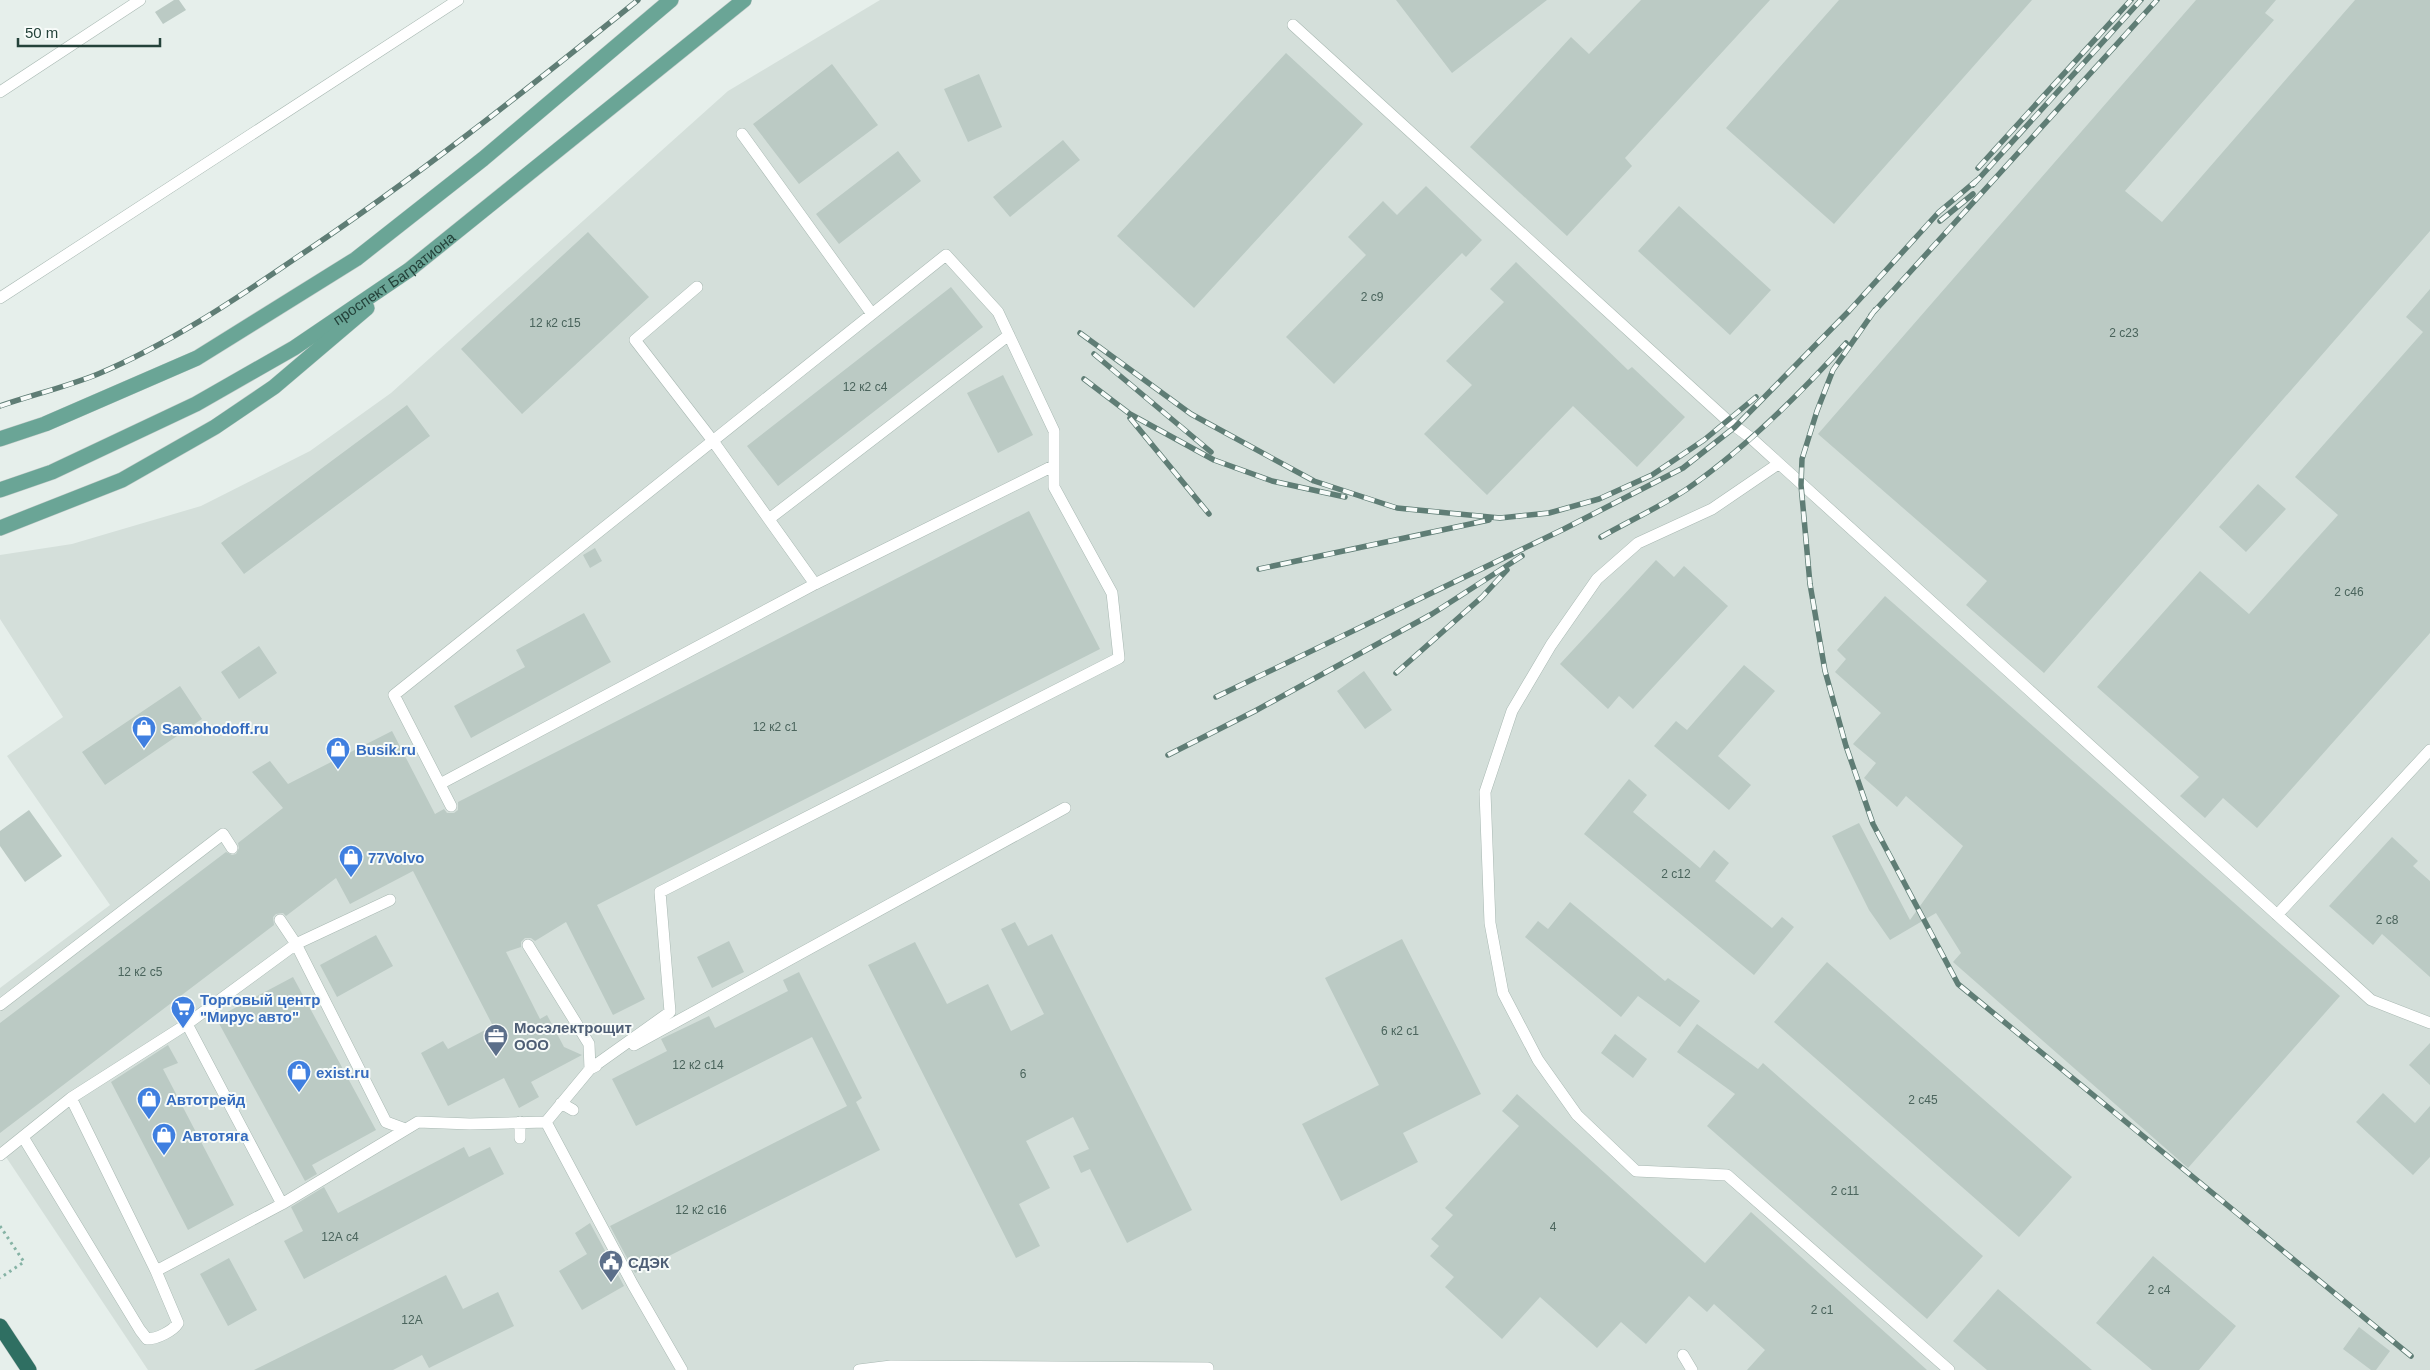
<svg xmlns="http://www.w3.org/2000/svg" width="2430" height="1370" font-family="Arial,sans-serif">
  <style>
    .built { fill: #d4dfda }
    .building { fill: #bbcac4 }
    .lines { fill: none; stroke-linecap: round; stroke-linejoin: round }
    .lane-casing { stroke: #a8b8b2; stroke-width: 12 }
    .primary-casing { stroke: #c2cac8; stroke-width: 16 }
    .highway-casing { stroke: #c2cac8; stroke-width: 16 }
    .path { stroke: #86b3a5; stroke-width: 3; stroke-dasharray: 2.5 4; stroke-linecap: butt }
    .lane { stroke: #fff; stroke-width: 11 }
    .primary { stroke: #6aa596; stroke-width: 15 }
    .highway { stroke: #2f6f62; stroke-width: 15 }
    .rail-casing { stroke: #5f7d75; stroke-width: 5.5 }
    .rail { stroke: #f7fbf9; stroke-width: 4; stroke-dasharray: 11; stroke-linecap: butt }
    .labels { text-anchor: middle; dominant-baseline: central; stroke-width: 4; stroke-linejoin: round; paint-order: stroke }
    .number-label { font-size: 12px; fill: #4a645c }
    .street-label { font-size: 15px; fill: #24423a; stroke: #f7fbf9 }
    .shop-label { font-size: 15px; font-weight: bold; fill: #366cbe; stroke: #f7fbf9; text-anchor: start }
    .service-label { font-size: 15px; font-weight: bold; fill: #4e5e75; stroke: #f7fbf9; text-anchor: start }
  </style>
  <rect width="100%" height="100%" fill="#e6efeb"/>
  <path class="built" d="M880 0H2430V1370H148L0 1148V988L110 905 7 756 63 717 0 619V555L72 544 201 506 310 451 391 393 728 91Z"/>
  <path class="building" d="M174 0H179L186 10 163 24 155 12Z
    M1396 0H1547L1452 73Z
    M1641 0H1770L1625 158 1632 166 1567 236 1470 147 1571 37 1589 54Z
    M1839 0H2032L1834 224 1726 128Z
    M2196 0H2276L2265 13 2274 20 2125 191 2162 222 2355 0H2430V231L2044 673 1966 605 1987 581 1818 434Z
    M1286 53 1363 124 1194 308 1117 236Z
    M832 64 878 125 799 184 753 124Z
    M979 74 1002 127 968 142 944 89Z
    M1063 140 1080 160 1010 217 993 197Z
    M898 151 921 181 839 244 816 214Z
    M1426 186 1482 240 1466 257 1462 253 1334 384 1286 337 1366 255 1348 237 1383 201 1397 215Z
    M1679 206 1771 290 1730 335 1638 251Z
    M588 232 649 297 522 414 461 349Z
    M1516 262 1628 370 1632 367 1685 417 1637 467 1573 406 1487 495 1424 434 1472 385 1446 361 1504 302 1490 289Z
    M951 287 983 327 778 486 747 446Z
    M2430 289V633L2257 828 2223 798 2205 818 2180 796 2199 777 2097 687 2200 571 2249 614 2338 515 2295 477 2423 332 2406 317Z
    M1003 375 1033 435 998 453 967 393Z
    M407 405 430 436 244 574 221 543Z
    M2258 484 2286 509 2246 552 2219 527Z
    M1029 511 1100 649 597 905 645 999 613 1015 566 922 535 941 531 938H525L521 942V947L506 952 540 1019 547 1015 564 1047 582 1055 531 1082 539 1097 519 1108 504 1078 448 1106 421 1053 443 1041 448 1049 493 1026 413 871 350 904 336 878 286 916 283 913 276 914 273 917 274 925 0 1133V1023L226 852 232 855 236 854 239 848 238 843 283 808 252 772 270 761 288 784 392 731 435 814 444 809 447 813H454L458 810V802Z
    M595 548 602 561 590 568 583 555Z
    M1656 560 1674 577 1684 566 1728 606 1633 709 1619 696 1608 709 1560 664Z
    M1885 596 2340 996 2188 1168 1953 962 1961 953 1936 913 1890 940 1869 910 1832 836 1859 823 1910 920 1963 846 1906 796 1897 807 1864 778 1876 763 1853 744 1881 713 1835 672 1846 659 1837 650Z
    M584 613 611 662 471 738 454 706 525 667 516 650Z
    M259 646 277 673 239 699 221 672Z
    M1744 665 1775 691 1718 756 1751 785 1729 810 1654 746 1676 721 1687 730Z
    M1364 671 1392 710 1365 729 1337 691Z
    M180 686 202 719 105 785 82 752Z
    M1629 779 1647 795 1633 812 1700 868 1714 850 1729 863 1715 881 1772 928 1782 917 1794 927 1754 975 1584 834Z
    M29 810 62 856 25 882 0 846V831Z
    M2392 837 2418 861 2413 866 2430 881V977L2382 934 2373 945 2329 906Z
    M1570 902 1665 981 1668 978 1700 1001 1680 1027 1638 996 1621 1017 1525 937 1538 921 1548 929Z
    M1015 922 1028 946 1052 934 1192 1210 1127 1243 1090 1169 1081 1173 1073 1156 1089 1149 1073 1117 1026 1141 1050 1188 1019 1204 1040 1246 1016 1258 868 965 915 942 947 1004 988 984 1011 1031 1044 1014 1001 929Z
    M376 935 393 966 337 997 320 965Z
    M1402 939 1481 1094 1403 1133 1418 1162 1341 1201 1302 1124 1379 1085 1325 978Z
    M729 941 744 972 712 988 697 957Z
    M1827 962 2072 1177 2019 1237 1774 1022Z
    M799 972 862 1098 856 1102 880 1150 635 1273 610 1226 847 1106 812 1037 636 1126 612 1079 667 1051 661 1039 709 1016 715 1028 788 991 783 980Z
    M293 977 376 1130 312 1165 317 1174 305 1181 216 1018Z
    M1697 1024 1758 1069 1763 1063 1983 1256 1927 1319 1707 1126 1735 1094 1677 1052Z
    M1615 1034 1647 1059 1633 1078 1601 1053Z
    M2430 1043V1085L2409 1065Z
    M168 1045 178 1063 163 1069 234 1205 188 1230 111 1082Z
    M2383 1093 2415 1123 2430 1106V1157L2413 1175 2356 1122Z
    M1517 1094 1705 1263 1751 1212 1927 1370H1747L1765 1350 1714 1304 1707 1312 1689 1296 1646 1344 1621 1322 1597 1348 1540 1297 1502 1339 1445 1287 1454 1277 1430 1256 1439 1246 1431 1239 1453 1215 1445 1208 1519 1126 1502 1111Z
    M464 1147 469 1157 490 1147 504 1174 304 1279 284 1241 303 1231 291 1207 324 1187 338 1213Z
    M590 1223 624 1286 582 1310 559 1271 587 1254 575 1233Z
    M2153 1256 2236 1326 2199 1370H2152L2096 1323Z
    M229 1258 257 1310 228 1326 200 1274Z
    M446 1275 463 1309 498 1292 514 1326 429 1368 422 1355 393 1370H254Z
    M1998 1289 2092 1370H1987L1953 1341Z
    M2359 1327 2390 1351 2376 1370H2371L2343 1349Z"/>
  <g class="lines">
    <defs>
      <path id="lane" d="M1293 25 1728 421 1751 438 2371 1000 2430 1023
        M0 92 140 0
        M742 134 872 314
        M697 287 635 340 713 441 815 584
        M0 298 458 0
        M1778 464 1712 509 1638 543 1597 579 1551 645 1512 711 1485 792 1490 923 1503 993 1538 1060 1577 1115 1636 1171 1727 1175 1949 1370
        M769 519 1009 335
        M440 784 815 584 1053 466
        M451 806 394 695 946 255 998 312 1054 431V487L1112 593 1119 658 660 892 670 1012 590 1069
        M2277 915 2430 750
        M280 920 296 944 390 900
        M528 945 589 1044 590 1069
        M0 1005 223 834 232 848
        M634 1045 1065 808
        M596 1066 590 1069 546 1122 633 1285 682 1370
        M71 1098 156 1271 282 1204
        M561 1103 573 1110
        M405 1129 386 1122 296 944 187 1024 282 1204 418 1122 470 1124 546 1122
        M23 1137 140 1330 147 1339C157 1339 173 1331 178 1323L156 1271
        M520 1138V1122
        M0 1155 71 1098 187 1024
        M1683 1355 1692 1370
        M859 1370 891 1366 1208 1368V1370"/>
      <g id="primary">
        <path d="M0 439 45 424 197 358 356 259 483 159 671 0"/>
        <path id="s1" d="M0 490 52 472 196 404 294 348 409 270 744 0"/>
        <path d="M0 528 122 480 215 427 274 387 367 308"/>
      </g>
      <path id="highway" d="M0 1326 29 1370"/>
    </defs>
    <use href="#lane" class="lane-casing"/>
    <use href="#primary" class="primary-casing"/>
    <use href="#highway" class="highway-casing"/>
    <path class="path" d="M0 1226 24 1262 0 1278"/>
    <use href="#lane" class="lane"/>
    <use href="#primary" class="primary"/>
    <use href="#highway" class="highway"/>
    <defs>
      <path id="rail" d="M1978 168 2131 0
        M1973 185 2141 0
        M1940 221 1973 194
        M1875 310 1833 370 1817 411 1802 459 1801 485 1810 584 1825 671 1846 746 1873 824 1958 984 2411 1356
        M1871 315 2157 0
        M1080 333 1191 414 1314 481 1397 508 1500 518 1549 513 1599 499 1652 475 1704 440 1756 397
        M1094 354 1211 452
        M1084 379 1130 414 1214 460 1272 481 1345 497
        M0 406C32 395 66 387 98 374 169 344 233 301 296 258 416 178 526 90 638 0
        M1130 418 1209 514
        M1601 537C1629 521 1660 507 1687 489 1746 448 1798 396 1846 343
        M1259 569 1489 520
        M1396 673 1482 597 1507 570
        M1216 697 1564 529 1683 468 1735 427 1849 311 1939 212 1977 180
        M1168 755 1255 711 1432 614 1522 556"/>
    </defs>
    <use href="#rail" class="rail-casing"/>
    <use href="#rail" class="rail"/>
  </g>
  <defs>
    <symbol id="shop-pin" viewBox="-11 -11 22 30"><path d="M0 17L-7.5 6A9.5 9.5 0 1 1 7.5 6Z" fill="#3f7fe0" stroke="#f7fbf9"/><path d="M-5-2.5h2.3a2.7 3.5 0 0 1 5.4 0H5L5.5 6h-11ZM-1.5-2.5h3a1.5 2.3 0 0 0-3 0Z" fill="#fff"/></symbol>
    <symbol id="supermarket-pin" viewBox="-11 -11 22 30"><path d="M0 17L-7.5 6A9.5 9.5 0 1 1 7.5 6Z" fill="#3f7fe0" stroke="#f7fbf9"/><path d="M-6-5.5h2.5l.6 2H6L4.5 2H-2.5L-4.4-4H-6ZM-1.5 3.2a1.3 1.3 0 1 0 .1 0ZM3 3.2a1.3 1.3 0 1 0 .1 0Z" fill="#fff"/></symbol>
    <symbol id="office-pin" viewBox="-11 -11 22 30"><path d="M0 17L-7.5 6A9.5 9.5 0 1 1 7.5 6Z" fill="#5c6f8a" stroke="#f7fbf9"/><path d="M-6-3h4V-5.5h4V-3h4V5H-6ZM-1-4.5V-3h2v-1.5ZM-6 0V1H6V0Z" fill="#fff"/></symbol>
    <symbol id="civic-pin" viewBox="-11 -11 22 30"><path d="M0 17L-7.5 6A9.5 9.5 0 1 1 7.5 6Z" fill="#5c6f8a" stroke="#f7fbf9"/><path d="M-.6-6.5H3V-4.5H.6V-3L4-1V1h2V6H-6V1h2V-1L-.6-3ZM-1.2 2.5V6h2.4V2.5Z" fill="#fff"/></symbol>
  </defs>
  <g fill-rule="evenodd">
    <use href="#shop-pin" x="130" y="714" width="28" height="38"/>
    <use href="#shop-pin" x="324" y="735" width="28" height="38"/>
    <use href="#shop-pin" x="337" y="843" width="28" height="38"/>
    <use href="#supermarket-pin" x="169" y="994" width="28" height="38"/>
    <use href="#office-pin" x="482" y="1022" width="28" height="38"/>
    <use href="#shop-pin" x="285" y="1058" width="28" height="38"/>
    <use href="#shop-pin" x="135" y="1085" width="28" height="38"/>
    <use href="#shop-pin" x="150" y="1121" width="28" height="38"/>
    <use href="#civic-pin" x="597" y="1248" width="28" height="38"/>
  </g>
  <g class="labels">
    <g class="number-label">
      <text x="1372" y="297">2 с9</text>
      <text x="555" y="323">12 к2 с15</text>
      <text x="2124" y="333">2 с23</text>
      <text x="865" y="387">12 к2 с4</text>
      <text x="2349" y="592">2 с46</text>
      <text x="775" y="727">12 к2 с1</text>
      <text x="1676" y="874">2 с12</text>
      <text x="2387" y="920">2 с8</text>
      <text x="140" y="972">12 к2 с5</text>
      <text x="1400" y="1031">6 к2 с1</text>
      <text x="698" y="1065">12 к2 с14</text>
      <text x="1023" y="1074">6</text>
      <text x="1923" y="1100">2 с45</text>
      <text x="1845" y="1191">2 с11</text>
      <text x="701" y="1210">12 к2 с16</text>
      <text x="1553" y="1227">4</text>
      <text x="340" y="1237">12А с4</text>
      <text x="2159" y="1290">2 с4</text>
      <text x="1822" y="1310">2 с1</text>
      <text x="412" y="1320">12А</text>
    </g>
    <g class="street-label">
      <text stroke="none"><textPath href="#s1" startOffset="449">проспект Багратиона</textPath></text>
    </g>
    <g class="shop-label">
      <text x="162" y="728">Samohodoff.ru</text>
      <text x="356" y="749">Busik.ru</text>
      <text x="368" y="857">77Volvo</text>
      <text x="200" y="999">Торговый центр<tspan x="200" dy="17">"Мирус авто"</tspan></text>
      <text x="316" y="1072">exist.ru</text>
      <text x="166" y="1099">Автотрейд</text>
      <text x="182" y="1135">Автотяга</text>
    </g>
    <g class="service-label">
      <text x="514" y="1027">Мосэлектрощит<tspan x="514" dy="17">ООО</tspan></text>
      <text x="628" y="1262">СДЭК</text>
    </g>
  </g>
  <path d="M18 38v8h142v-8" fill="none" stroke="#24423a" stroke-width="2.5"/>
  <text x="25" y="38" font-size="15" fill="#24423a" stroke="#f7fbf9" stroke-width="4" paint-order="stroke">50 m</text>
</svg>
